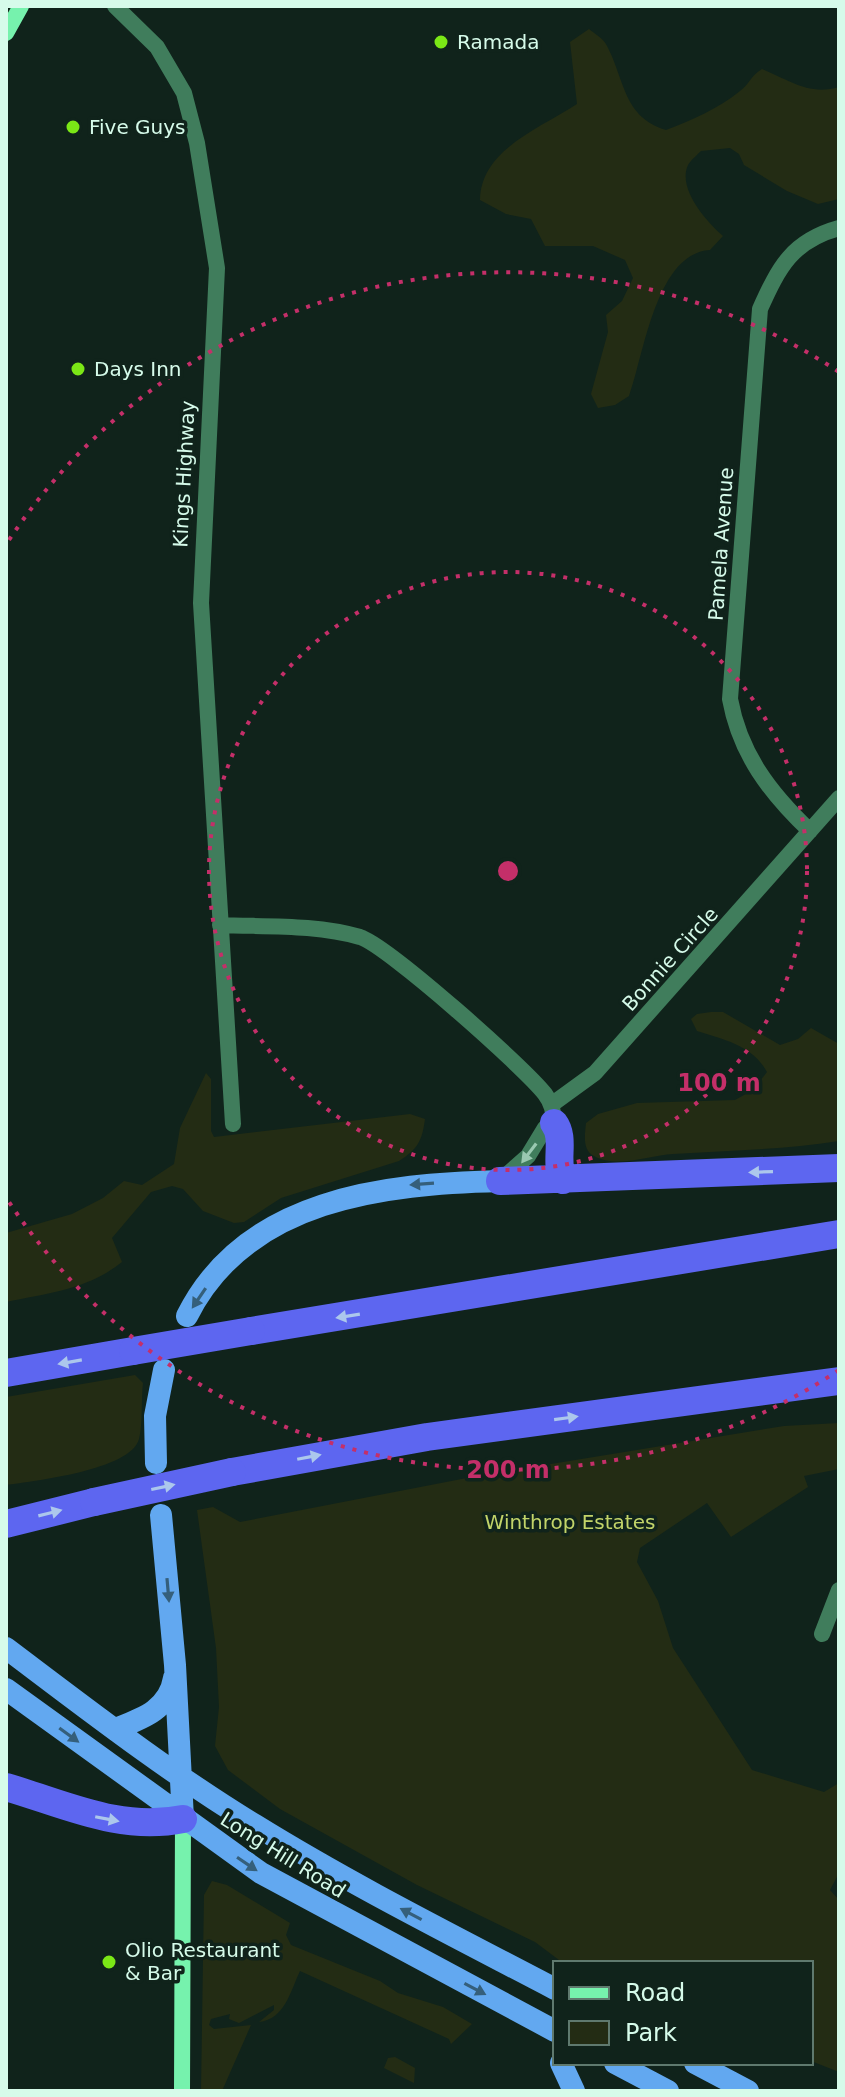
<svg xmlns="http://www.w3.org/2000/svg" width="845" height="2097" font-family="'DejaVu Sans',sans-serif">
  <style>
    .green { fill: #232c14 }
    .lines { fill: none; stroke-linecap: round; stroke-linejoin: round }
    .minor { stroke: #407d5c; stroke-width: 16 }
    .secondary { stroke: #76f2ad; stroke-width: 16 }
    .trunk { stroke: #62a8f0; stroke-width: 22 }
    .motorway { stroke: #5d66f0; stroke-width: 28 }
    .motorway-bridge { stroke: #5d66f0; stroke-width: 28 }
    .oneway { fill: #9ac9b1 }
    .oneway2 { fill: #acc7ec }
    .oneway3 { fill: #355f7b }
    .ring { fill: none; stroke: #c42f69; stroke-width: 4; stroke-dasharray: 4 8 }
    .poi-dot { fill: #7be716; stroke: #10231b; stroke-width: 3 }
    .labels { text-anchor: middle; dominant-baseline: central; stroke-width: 7; stroke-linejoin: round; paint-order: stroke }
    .poi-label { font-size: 20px; fill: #d6fbea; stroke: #10231b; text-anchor: start }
    .street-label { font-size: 20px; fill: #d6fbea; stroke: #10231b }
    .park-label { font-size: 20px; fill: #c2d469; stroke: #10231b }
    .centre { fill: #c42f69; stroke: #10231b; stroke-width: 4 }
    .ring-label { font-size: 24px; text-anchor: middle; font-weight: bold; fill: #c42f69; stroke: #10231b; stroke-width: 7; stroke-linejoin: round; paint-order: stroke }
  </style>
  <rect width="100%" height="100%" fill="#10231b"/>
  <path class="green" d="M589 29C595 34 604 39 607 46 625 80 623 117 666 130 692 120 718 109 740 91 750 84 750 76 762 69 789 80 809 96 839 87V199L818 204 787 191 744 165 739 154 730 148 701 151C697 155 690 161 688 165 677 189 707 222 723 236L710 250C656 253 644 355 629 396L615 405 598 408 591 394 608 332 606 315 622 301 633 278 625 260 593 246H545L531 219 506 214 480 200C481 149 541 128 577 104L570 42Z
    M711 1012H723L780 1045 798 1039 811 1028 839 1044V1141C783 1150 730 1150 673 1154 650 1155 617 1169 594 1156 582 1150 585 1134 586 1123L598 1114 637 1103 735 1100 753 1090 767 1072C752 1045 725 1040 697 1031L691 1019 697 1014Z
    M206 1073 211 1079V1131L214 1137 410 1114 425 1119C422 1141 418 1149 399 1161L281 1198 244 1222 234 1223 203 1211 183 1189 172 1186 151 1192 112 1238 122 1262C87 1290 48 1293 6 1302V1233L72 1214 103 1198 124 1181 142 1185 174 1164 180 1128Z
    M135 1375 143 1383C141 1400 143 1423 139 1439 131 1470 34 1481 6 1485V1397Z
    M839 1423V1469L804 1476 808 1487 731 1537 707 1503 640 1548 637 1562 658 1601 673 1648 752 1770 824 1792 839 1783V1873L830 1890 839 1900V2072L811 2061V1963H563L535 1942 417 1885 280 1809 228 1770 215 1746 219 1707 216 1648 197 1510 213 1507 240 1522 472 1477 784 1426Z
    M212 1881 227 1885 290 1923 286 1935 291 1945 380 1981 398 1993 443 2007 472 2024 451 2044 449 2039 300 1971C290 1992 285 2019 259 2022L274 2010V2005L239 2023 229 2019 230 2014 211 2019 209 2025 214 2029 251 2025 222 2091H201L204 1895Z
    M395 2057 415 2068 414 2083 384 2068 388 2058Z"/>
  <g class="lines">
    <path class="minor" d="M115 6 157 47 184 93 197 143 217 268 201 603 233 1124
      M810 831C770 793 740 754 730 699L760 309C779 267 792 241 839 228
      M220 925C265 927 316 924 360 937 388 946 525 1068 545 1094 552 1103 554 1113 554 1123L545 1128 528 1156 501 1180
      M551 1105 595 1073 839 798
      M822 1634 839 1590"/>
    <path class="secondary" d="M6 33 21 6
      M182 2091 183 1819"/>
    <path class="trunk" d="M187 1316C246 1198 385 1184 500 1181
      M156 1463 155 1416 164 1370
      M161 1515 175 1665 183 1819
      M6 1648C87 1709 168 1772 255 1825 352 1885 454 1936 555 1989
      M6 1689 261 1873 555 2031
      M115 1729C141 1719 169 1710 174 1678
      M561 2063 574 2091
      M615 2063 668 2091
      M695 2063 748 2091"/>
    <path class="motorway" d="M554 1123C566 1139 554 1161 563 1180
      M500 1181 839 1168
      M251 1331 839 1234
      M6 1373 133 1351
      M232 1472 427 1437 839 1381
      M6 1524 94 1502
      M6 1787C65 1804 120 1832 183 1819"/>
    <path class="motorway-bridge" d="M133 1351 251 1331
      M94 1502 232 1472"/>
  </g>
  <defs><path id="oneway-solid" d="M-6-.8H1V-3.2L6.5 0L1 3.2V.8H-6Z" transform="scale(2)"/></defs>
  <use class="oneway" href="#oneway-solid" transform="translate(529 1153) rotate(127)"/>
  <g class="oneway2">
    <use href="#oneway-solid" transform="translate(761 1172) rotate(178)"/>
    <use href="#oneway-solid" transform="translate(348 1316) rotate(171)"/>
    <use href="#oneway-solid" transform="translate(70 1362) rotate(170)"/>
    <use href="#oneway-solid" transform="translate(566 1418) rotate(-8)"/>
    <use href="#oneway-solid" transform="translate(309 1457) rotate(-11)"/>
    <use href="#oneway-solid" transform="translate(163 1487) rotate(-12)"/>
    <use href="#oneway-solid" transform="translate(50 1513) rotate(-14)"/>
    <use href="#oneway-solid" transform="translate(107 1819) rotate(11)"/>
  </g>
  <g class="oneway3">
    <use href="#oneway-solid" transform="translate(422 1184) rotate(176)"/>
    <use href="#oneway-solid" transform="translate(199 1298) rotate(124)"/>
    <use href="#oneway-solid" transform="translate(168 1590) rotate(85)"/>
    <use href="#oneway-solid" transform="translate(69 1735) rotate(36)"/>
    <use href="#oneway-solid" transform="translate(247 1864) rotate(34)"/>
    <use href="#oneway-solid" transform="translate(411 1914) rotate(-152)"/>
    <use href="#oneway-solid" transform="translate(475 1989) rotate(28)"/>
  </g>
  <g class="ring">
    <circle cx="508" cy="871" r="299"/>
    <path d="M839 1370A599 599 0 0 1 9 1202M9 540A599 599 0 0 1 839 372"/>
  </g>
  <g class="poi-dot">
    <circle cx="441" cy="42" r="8"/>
    <circle cx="73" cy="127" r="8"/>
    <circle cx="78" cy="369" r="8"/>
    <circle cx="109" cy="1962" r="8"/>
  </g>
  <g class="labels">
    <g class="poi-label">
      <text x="457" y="42">Ramada</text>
      <text x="89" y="127">Five Guys</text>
      <text x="94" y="369">Days Inn</text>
      <text x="125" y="1950">Olio Restaurant<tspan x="125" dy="23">&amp; Bar</tspan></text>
    </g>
    <g class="street-label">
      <text transform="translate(184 474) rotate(-87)">Kings Highway</text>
      <text transform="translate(721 544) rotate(-86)">Pamela Avenue</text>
      <text transform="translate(670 959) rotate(-48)">Bonnie Circle</text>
      <text transform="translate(283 1855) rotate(32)">Long Hill Road</text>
    </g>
    <g class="park-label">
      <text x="570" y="1522">Winthrop Estates</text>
    </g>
  </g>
  <circle cx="508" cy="871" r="12" class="centre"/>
  <g class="ring-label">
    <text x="719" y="1091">100 m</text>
    <text x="508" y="1478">200 m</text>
  </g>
  <rect width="845" height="2097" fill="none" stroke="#d6fbea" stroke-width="16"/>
  <rect x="553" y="1961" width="260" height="104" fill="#10231b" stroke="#5f796e" stroke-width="2"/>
  <rect x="569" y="1987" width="40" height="12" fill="#76f2ad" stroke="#5f796e" stroke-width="2"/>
  <text x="625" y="2001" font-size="24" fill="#d6fbea">Road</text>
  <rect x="569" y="2021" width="40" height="24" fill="#232c14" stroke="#5f796e" stroke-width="2"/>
  <text x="625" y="2041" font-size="24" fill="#d6fbea">Park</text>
</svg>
